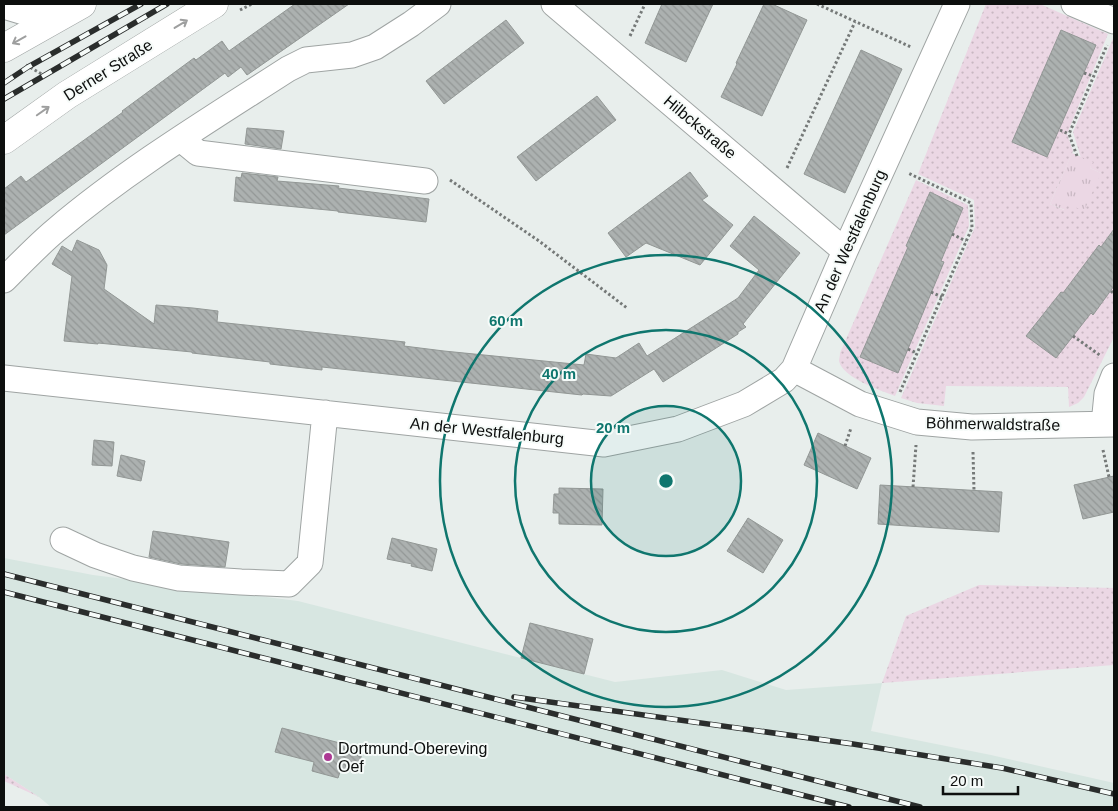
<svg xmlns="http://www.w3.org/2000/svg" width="1118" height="811" font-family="Helvetica,sans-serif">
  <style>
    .built { fill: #d7e6e1 }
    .grass { fill: url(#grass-dots) }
    .park { fill: url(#park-tufts) }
    .building { fill: url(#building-back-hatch); stroke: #929795 }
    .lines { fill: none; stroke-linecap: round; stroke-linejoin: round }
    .minor-casing { stroke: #9fa4a3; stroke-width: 27 }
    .major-casing { stroke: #9fa4a3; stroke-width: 29 }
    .path { stroke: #757978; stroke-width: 3; stroke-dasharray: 2.5 2.5; stroke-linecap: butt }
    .minor { stroke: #fff; stroke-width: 25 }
    .major { stroke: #fff; stroke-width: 28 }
    .rail-casing { stroke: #2a2d2c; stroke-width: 5.5 }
    .rail { stroke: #f6fbf9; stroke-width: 4; stroke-dasharray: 11; stroke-linecap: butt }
    .oneway { stroke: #9e9f9f }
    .ring { fill: none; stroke: #0f766e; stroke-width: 2.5 }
    .poi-dot { fill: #ac3993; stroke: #f6fbf9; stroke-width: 2 }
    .labels { text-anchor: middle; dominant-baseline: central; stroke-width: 4; stroke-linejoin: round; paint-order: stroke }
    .street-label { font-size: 16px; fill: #0d0f0e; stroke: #f6fbf9 }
    .poi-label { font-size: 16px; fill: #0d0f0e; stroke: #f6fbf9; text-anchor: start }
    .centre { fill: #0f766e; stroke: #f6fbf9; stroke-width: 2.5 }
    .ring-label { font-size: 15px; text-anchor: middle; font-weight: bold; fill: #0f766e; stroke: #f6fbf9; stroke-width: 4; stroke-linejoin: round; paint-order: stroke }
  </style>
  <defs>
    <pattern id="grass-dots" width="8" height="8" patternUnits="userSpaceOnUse" patternTransform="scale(1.25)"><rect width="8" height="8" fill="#ebd7e4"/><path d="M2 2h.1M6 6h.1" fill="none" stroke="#c8b7c2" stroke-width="1.8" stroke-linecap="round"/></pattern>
    <pattern id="park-tufts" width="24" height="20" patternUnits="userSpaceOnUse" patternTransform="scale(1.25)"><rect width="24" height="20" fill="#ebd7e4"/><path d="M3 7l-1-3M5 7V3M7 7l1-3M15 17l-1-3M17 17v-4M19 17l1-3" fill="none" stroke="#c8b7c2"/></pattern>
    <pattern id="building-back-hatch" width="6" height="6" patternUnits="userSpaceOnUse" patternTransform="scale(1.25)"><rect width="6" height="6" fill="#acb1b0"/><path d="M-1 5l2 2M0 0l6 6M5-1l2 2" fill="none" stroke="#939796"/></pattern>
  </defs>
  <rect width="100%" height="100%" fill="#e8eeec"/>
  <path class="built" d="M4 558 93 575 298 601 615 682 722 670 786 690 882 683 871 731 991 755 1114 783V807H51L39 797 4 774Z"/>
  <path class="grass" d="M986 4H1040L1108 34 1067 134 1073 151 1050 204 1064 210 1067 204 1101 173 1090 168 1092 162 1081 158 1073 132 1114 36V337L1084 397 1078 403 1069 407 1068 387 946 386 944 406 917 403 901 398 975 227 974 200 918 174Z
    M916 180 968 205 969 226 895 396C880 390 843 378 839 361 839 359 840 356 840 353Z
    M979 585 1114 588V665L882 683 906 616Z
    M4 774 39 797 4 781Z"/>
  <path class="park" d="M1072 153 1093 162 1090 168 1101 173 1084 211 1068 204 1065 210 1050 204Z"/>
  <path class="building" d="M295 4H349L247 75 241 67 228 77 225 73 4 235V189L21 176 26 182 123 112 122 111 194 58 196 60 222 41 229 51Z
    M662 4H713L686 62 645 43Z
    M764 4H772L807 20 762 116 721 97 737 64 736 63Z
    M506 20 524 43 444 104 426 81Z
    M1061 30 1096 45 1047 157 1012 142Z
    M861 50 902 69 845 193 804 174Z
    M597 96 616 120 536 181 517 157Z
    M247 128 284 131 281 149 245 144Z
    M690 172 708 196 702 200 733 225 700 265 646 243 626 257 608 233Z
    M242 173 278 177 277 181 339 186 338 188 429 199 426 222 338 212V211L234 201 236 177 241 178Z
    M930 192 963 208 941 261 944 262 898 373 860 357 908 247 906 246Z
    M754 216 800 253 743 324 746 327 738 332V334L663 382 654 369 611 396 583 394 582 395 322 367V370L270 364V362L192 353V352L98 343V344L64 341 72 276 52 264 62 246 72 252 77 240 99 250 107 265 104 289 154 324 156 305 193 308 218 311 217 322 405 342 404 346 444 351 584 365 586 354 616 358 639 343 647 356 738 298 759 270 730 246Z
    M1114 229V286L1093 315 1091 313 1056 358 1026 336 1061 292 1063 293 1099 245 1101 247Z
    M818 433 871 458 857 489 804 465Z
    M94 440 114 442 112 466 92 465Z
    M121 455 145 461 141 481 117 476Z
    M1114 476V512L1083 519 1074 485Z
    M880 485 1002 492 999 532 878 524Z
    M559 488 603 489 602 525 559 524V513H553L554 494H559Z
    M748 518 783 540 763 573 727 551Z
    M153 531 229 542 225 567 181 564 149 557Z
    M392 538 437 549 432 571 411 566 412 564 387 559Z
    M530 623 593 639 584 674 521 658Z
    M282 728 363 749 357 773 341 769 338 778 312 771 314 762 275 752Z"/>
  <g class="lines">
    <defs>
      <path id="minor" d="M554 4 845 251
        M1074 4 1114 21
        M4 6 24 12 64 14
        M181 139 198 153 425 181
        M4 280C21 263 38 245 56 230 128 169 209 120 288 69L306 60 352 55 375 47 411 24 438 4
        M794 369 860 404 917 422 972 427 1114 424
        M4 378 604 444 678 429 744 404 784 380 794 369 845 251 957 4
        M1104 424 1107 394 1114 376
        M63 540 95 555 133 568 179 578 241 582 289 584 310 563 325 413"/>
      <path id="major" d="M4 48 82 4
        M4 140 67 95 214 4"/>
    </defs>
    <use href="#minor" class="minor-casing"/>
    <use href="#major" class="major-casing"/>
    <path class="path" d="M817 4 911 47
      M240 10 252 4
      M630 36 645 4
      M26 65 47 77
      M1084 73 1093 76
      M1060 130 1069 134
      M1077 156 1069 134 1107 45
      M787 168 855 22
      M450 180 539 241 627 308
      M952 234 966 241
      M1111 291 1114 294
      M931 292 942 297
      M1073 336 1101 356
      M908 349 917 353
      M900 392 972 228 971 203 908 173
      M845 446 851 428
      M1103 450 1109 477
      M973 452 974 491
      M913 487 916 445"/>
    <use href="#minor" class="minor"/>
    <use href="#major" class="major"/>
    <defs>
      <path id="rail" d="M4 83 28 67 141 4
        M4 99 167 4
        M4 574 920 807
        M4 592 849 807
        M514 697 853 744 1002 768 1114 794"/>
    </defs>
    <use href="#rail" class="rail-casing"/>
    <use href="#rail" class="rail"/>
  </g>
  <defs><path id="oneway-shaft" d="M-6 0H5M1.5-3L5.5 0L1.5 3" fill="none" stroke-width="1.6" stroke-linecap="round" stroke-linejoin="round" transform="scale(1.25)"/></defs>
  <g class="oneway">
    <use href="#oneway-shaft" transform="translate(181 24) rotate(-31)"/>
    <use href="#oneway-shaft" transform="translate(19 40) rotate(151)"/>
    <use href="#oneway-shaft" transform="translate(43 111) rotate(-35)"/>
  </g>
  <circle cx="666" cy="481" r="75" fill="#0f766e" fill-opacity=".12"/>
  <g class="ring">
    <circle cx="666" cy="481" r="75"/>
    <circle cx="666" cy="481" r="151"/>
    <circle cx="666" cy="481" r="226"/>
  </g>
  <circle class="poi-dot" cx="328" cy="757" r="5"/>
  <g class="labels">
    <g class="street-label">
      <text transform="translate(108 70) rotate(-32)">Derner Straße</text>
      <text transform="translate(700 127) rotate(40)">Hilbckstraße</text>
      <text transform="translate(850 241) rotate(-66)">An der Westfalenburg</text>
      <text transform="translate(993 424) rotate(1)">Böhmerwaldstraße</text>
      <text transform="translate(487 431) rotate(6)">An der Westfalenburg</text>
    </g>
    <g class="poi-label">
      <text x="338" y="748">Dortmund-Obereving<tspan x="338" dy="18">Oef</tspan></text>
    </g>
  </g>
  <circle cx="666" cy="481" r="8" class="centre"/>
  <g class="ring-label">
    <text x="506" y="326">60 m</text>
    <text x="559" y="379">40 m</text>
    <text x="613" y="433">20 m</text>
  </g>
  <rect width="1118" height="811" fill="none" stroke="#0d0f0e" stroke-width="10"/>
  <path d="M943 786v8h75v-8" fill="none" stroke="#0d0f0e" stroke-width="2.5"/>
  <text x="950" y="786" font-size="15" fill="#0d0f0e" stroke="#f6fbf9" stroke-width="4" paint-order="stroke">20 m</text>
</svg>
